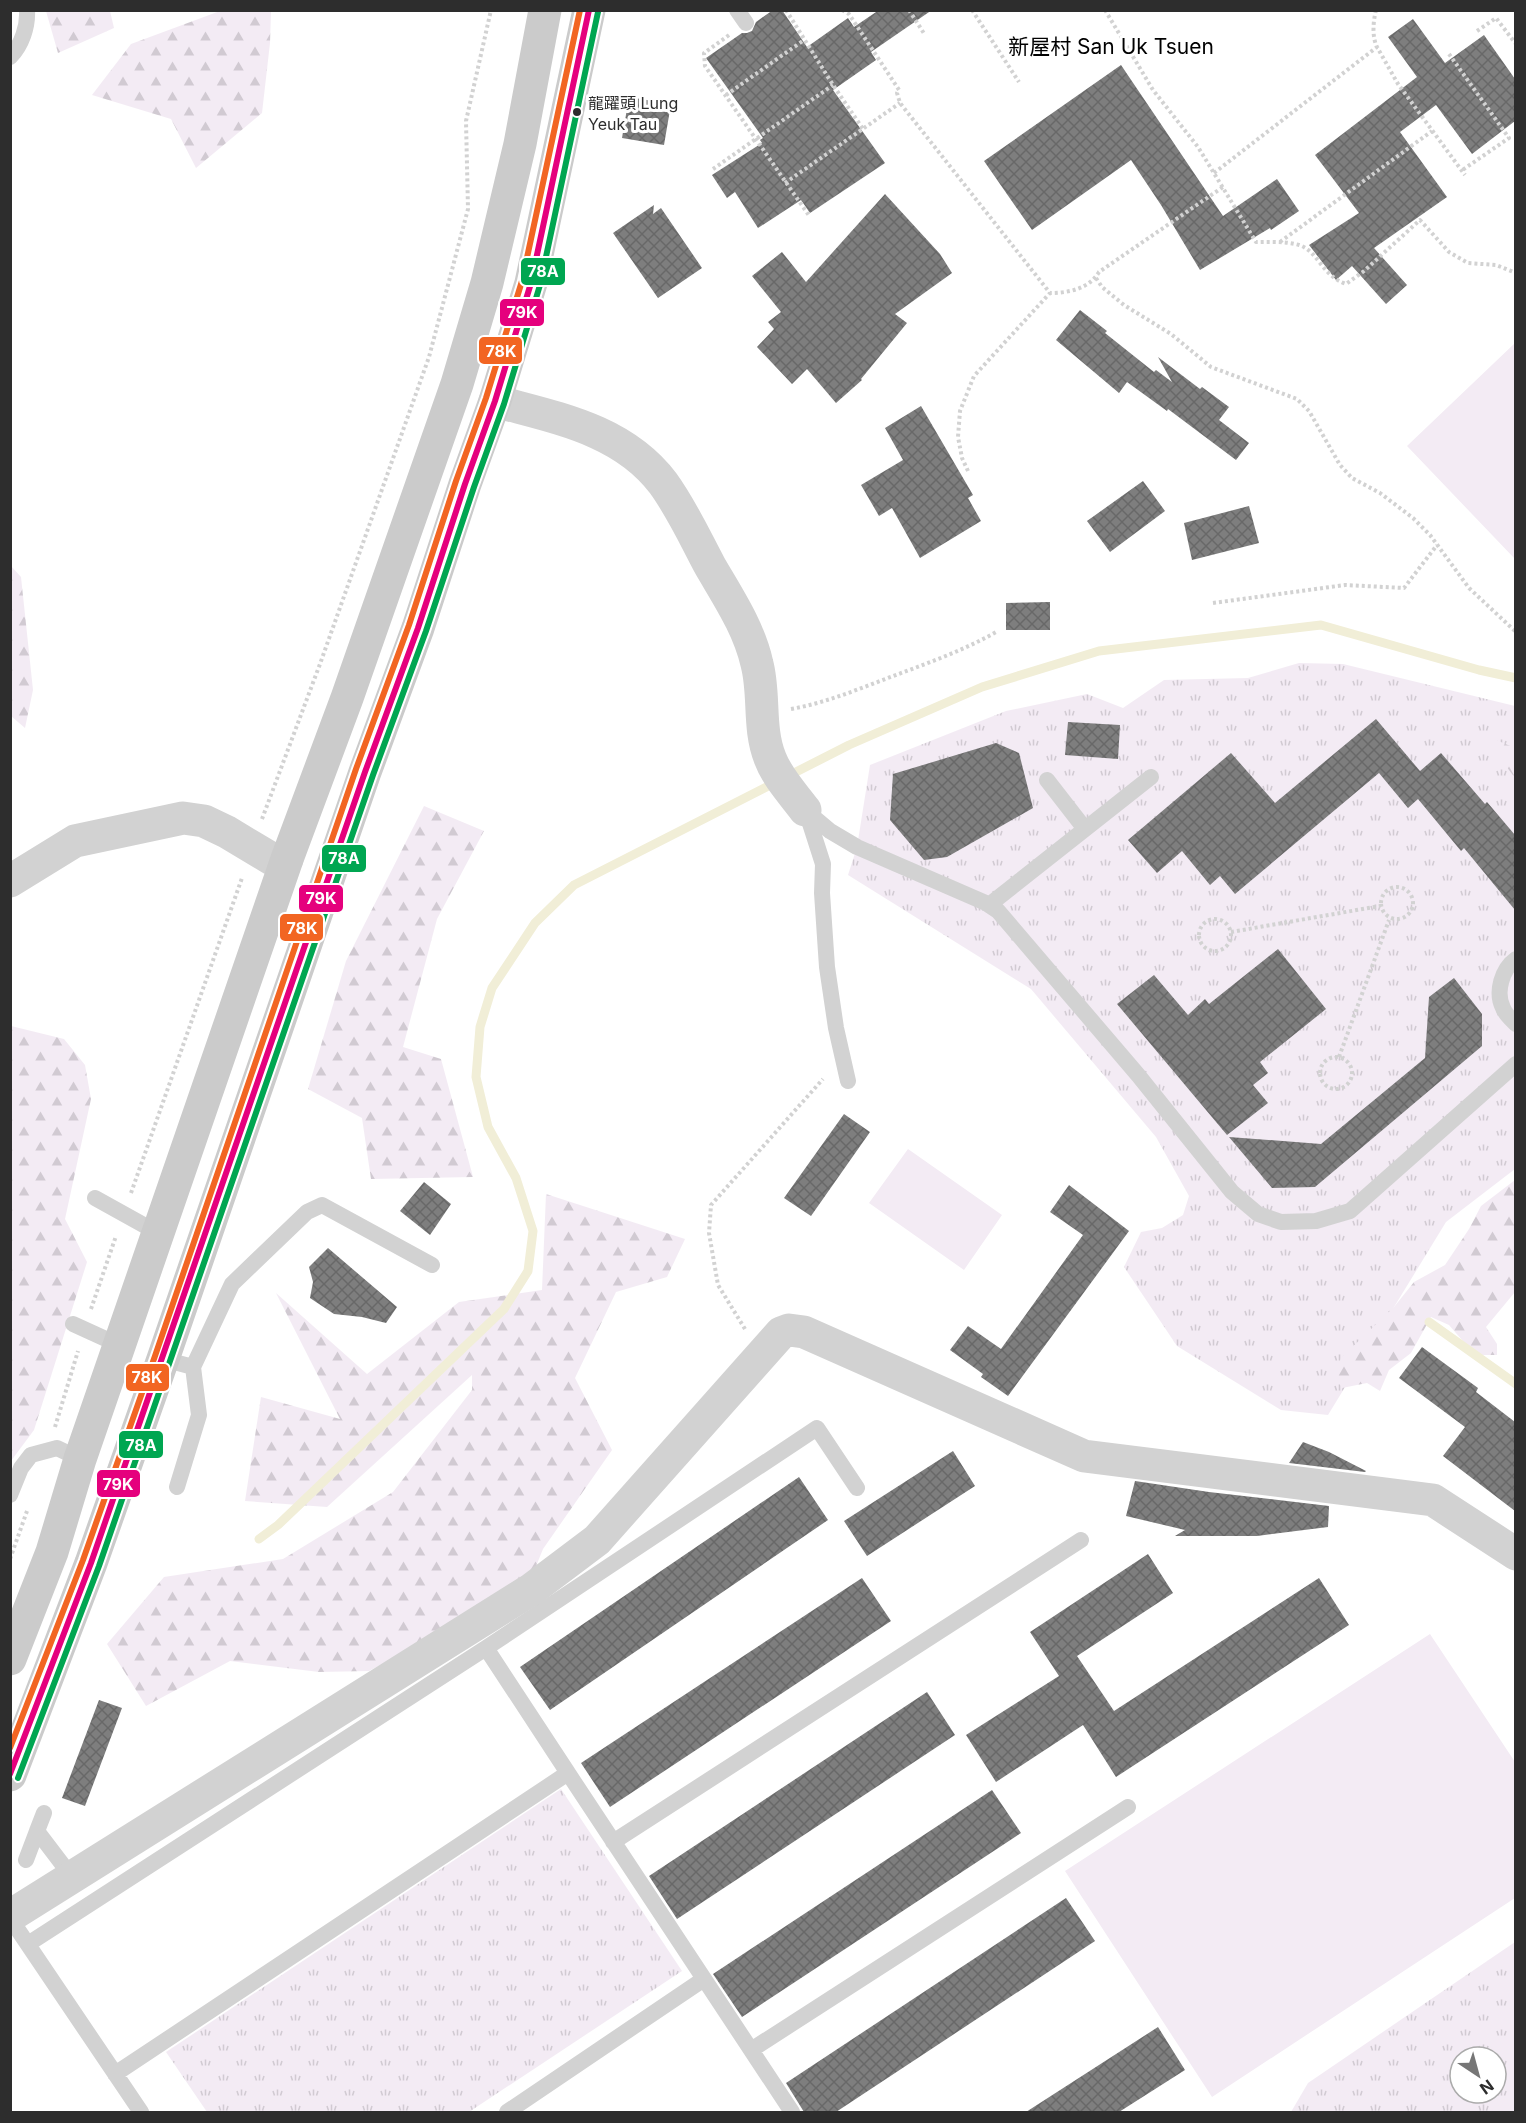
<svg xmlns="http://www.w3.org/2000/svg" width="1526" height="2123" font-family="Inter,'Noto Sans SC',sans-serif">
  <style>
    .grass { fill: url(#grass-tufts); fill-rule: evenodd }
    .forest { fill: url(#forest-firs) }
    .pitch { fill: #f3ebf4 }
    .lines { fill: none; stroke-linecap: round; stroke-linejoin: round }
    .stream { stroke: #f1eed7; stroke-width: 9 }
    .building { fill: url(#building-cross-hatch) }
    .path { stroke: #d2d2d2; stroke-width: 4; stroke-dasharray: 3 3; stroke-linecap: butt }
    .lane { stroke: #d2d2d2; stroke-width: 16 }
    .street { stroke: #d2d2d2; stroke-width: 33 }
    .secondary { stroke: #cbcbcb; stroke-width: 33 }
    .bus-1-casing { stroke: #fff; stroke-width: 10 }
    .bus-2-casing { stroke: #fff; stroke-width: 10 }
    .bus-3-casing { stroke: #fff; stroke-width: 10 }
    .bus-1 { stroke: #e5007d; stroke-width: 6 }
    .bus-2 { stroke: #00a651; stroke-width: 6 }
    .bus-3 { stroke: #f26522; stroke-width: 6 }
    .bus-dot { fill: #2d2d2d; stroke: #fff; stroke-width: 2 }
    .labels { text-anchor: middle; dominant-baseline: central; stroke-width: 6; stroke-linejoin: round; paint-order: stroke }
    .bus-label { font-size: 16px; fill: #2d2d2d; stroke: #fff; text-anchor: start }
    .quarter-label { font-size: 21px; fill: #000; stroke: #fff }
    .line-badge { stroke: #fff; stroke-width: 2 }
    .badge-label { font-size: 16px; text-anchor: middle; font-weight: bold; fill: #fff }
  </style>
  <defs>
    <pattern id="grass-tufts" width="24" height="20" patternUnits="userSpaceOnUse" patternTransform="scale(1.5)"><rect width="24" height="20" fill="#f3ebf4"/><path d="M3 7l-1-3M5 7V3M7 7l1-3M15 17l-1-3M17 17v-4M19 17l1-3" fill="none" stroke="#d1cad2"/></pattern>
    <pattern id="forest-firs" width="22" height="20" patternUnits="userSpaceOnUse" patternTransform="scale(1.5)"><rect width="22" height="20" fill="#f3ebf4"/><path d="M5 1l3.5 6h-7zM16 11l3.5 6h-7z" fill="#d1cad2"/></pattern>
    <pattern id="building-cross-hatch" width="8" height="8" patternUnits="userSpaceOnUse" patternTransform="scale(1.5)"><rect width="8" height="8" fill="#7e7e7e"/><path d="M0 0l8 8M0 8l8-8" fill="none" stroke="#686868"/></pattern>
  </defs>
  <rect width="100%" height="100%" fill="#fff"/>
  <path class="grass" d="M1299 663 1343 664 1515 706V1169L1446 1222 1328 1415 1281 1410 1177 1346 1124 1267 1141 1232 1162 1228 1183 1215 1189 1196 1156 1137 1031 989 848 875 857 847 870 765 1006 711 1087 694 1123 708 1164 680 1248 678Z
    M561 1789 682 1971 469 2112H207L166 2052Z
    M1515 1942V2112H1291L1308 2083ZM1460 2057H1496V2093H1460Z"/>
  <path class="forest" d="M46 11H110L114 28 58 53Z
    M220 11H271L270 43 262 113 196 168 171 119 92 95 131 44Z
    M11 566 21 577 33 690 25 728 11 716Z
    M1482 734 1515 748V778Z
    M424 806 484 831 437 919 403 1047 441 1059 473 1177 371 1179 362 1118 308 1089 346 961Z
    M11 1026 64 1039 85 1065 91 1099 65 1219 87 1262 34 1430 11 1461Z
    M1515 1180V1292L1486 1327 1497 1344V1355H1475L1449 1325 1431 1317 1411 1353 1389 1370 1380 1391 1367 1383 1342 1388 1335 1376 1341 1358 1394 1307 1414 1282 1445 1265 1469 1229 1481 1206Z
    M546 1194 685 1239 667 1277 616 1292 575 1378 612 1450 543 1549 528 1586 369 1671 319 1672 230 1661 146 1706 107 1644 164 1577 283 1559 393 1492 472 1390V1375L327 1507 245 1501 261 1397 340 1419 276 1293 367 1374 459 1302 542 1290Z"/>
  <path class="pitch" d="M1515 343V559L1407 446Z
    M908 1149 1002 1215 964 1270 869 1203Z
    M1430 1634 1515 1762V1898L1212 2097 1065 1871Z"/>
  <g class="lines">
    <path class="stream" d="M1429 1322 1516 1384
      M259 1539 278 1525 504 1309 528 1271 533 1231 516 1178 488 1127 476 1077 480 1027 492 988 535 923 574 885 849 745 982 687 1099 651 1321 625 1479 670 1516 678"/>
  </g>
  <path class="building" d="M773 10H782L807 47 848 18 854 27 879 10H932L871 52 876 60 833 90 885 163 810 213 801 200 758 228 735 192 727 198 712 175 762 143 760 140 763 138 706 58 742 33H747L752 31 756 22Z
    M1413 19 1445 63 1484 35 1515 79V121L1472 154 1436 105 1400 132 1447 197 1374 248 1407 285 1386 304 1352 266 1336 280 1309 245 1359 213 1315 155 1417 77 1388 37Z
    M1121 65 1223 216 1277 179 1299 211 1271 230 1270 228 1200 270 1161 205 1131 160 1032 230 984 161Z
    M629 97 671 104 664 145 622 138Z
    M885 194 940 254 952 273 895 314 907 323 861 379 862 380 836 403 807 369 792 384 757 347 774 329 768 322 781 312 752 276 782 252 806 282Z
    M654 205 653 214 661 208 702 268 658 298 613 233Z
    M1080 310 1107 331 1105 333 1154 372 1156 370 1172 382 1158 357 1200 389 1202 387 1229 407 1219 420 1249 443 1236 460 1168 409 1167 411 1127 382 1119 393 1056 340Z
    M921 406 973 495 968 498 981 521 920 558 892 508 879 516 861 485 903 460 885 428Z
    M1143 481 1165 511 1110 552 1087 521Z
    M1249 506 1259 543 1192 560 1184 523Z
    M1050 602V630H1006V603Z
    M1376 719 1420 771 1441 753 1485 804 1487 802 1515 835V910L1464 848 1461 851 1418 799 1408 808 1379 773 1235 894 1220 876 1210 885 1182 851 1157 873 1128 840 1231 753 1275 803Z
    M1068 722 1120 725 1118 759 1065 755Z
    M996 743 1019 753 1033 808 947 857 924 860 890 820 893 774Z
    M1278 949 1326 1009 1260 1062 1268 1073 1253 1085 1268 1103 1227 1135 1117 1004 1154 975 1188 1015 1205 999 1209 1004Z
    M1454 978 1482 1014V1046L1315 1187 1272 1188 1229 1137 1321 1144 1425 1058 1429 997Z
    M844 1114 870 1132 811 1216 784 1198Z
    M424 1182 451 1204 430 1235 400 1211Z
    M1069 1185 1129 1231 1008 1396 981 1377 983 1374 950 1350 968 1326 1001 1349 1083 1235 1050 1212Z
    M328 1248 397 1307 386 1323 362 1317 334 1314 310 1298 313 1282 309 1267Z
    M1422 1347 1478 1388 1476 1392 1515 1422V1511L1443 1456 1465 1427 1399 1378Z
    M1303 1442 1329 1452 1366 1471 1365 1472 1289 1463Z
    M953 1451 975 1486 867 1556 844 1521Z
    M799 1477 828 1520 550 1710 520 1667Z
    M1135 1481 1209 1492 1329 1506 1328 1527 1257 1536H1175L1185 1530 1126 1516Z
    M1148 1554 1173 1593 1077 1656 1114 1711 1319 1578 1349 1625 1116 1777 1083 1725 996 1782 966 1735 1059 1676 1030 1632Z
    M862 1578 891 1621 610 1807 581 1763Z
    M927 1692 955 1735 677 1919 649 1876Z
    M99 1700 122 1708 85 1806 62 1798Z
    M992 1790 1021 1833 742 2017 713 1974Z
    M1066 1898 1095 1941 836 2112H804L786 2083Z
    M1158 2027 1185 2070 1119 2112H1026Z"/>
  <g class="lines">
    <path class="path" d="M786 10 833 85 863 129
      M842 10 849 14 899 90 897 93 900 103 1050 293C1068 293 1089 289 1099 272L1223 187
      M909 10 925 35
      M972 10 1019 82
      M1105 10 1153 90 1198 147 1256 242C1270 242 1285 241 1299 245 1318 251 1322 276 1346 284L1364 271 1420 220 1449 252 1468 263 1496 265 1516 273
      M1376 10C1373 22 1372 37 1377 47L1398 84 1465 175
      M1477 31 1496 18 1516 44
      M729 35 704 53 705 66 810 217
      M1449 54 1509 138 1461 171
      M726 95 804 40
      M713 169 833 85
      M1214 173 1377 47
      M785 183 900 103
      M1280 242 1432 131
      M1096 278 1102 287 1124 305 1171 334 1211 367 1297 399 1309 411 1340 465 1352 478 1380 493 1413 518 1430 535 1469 588 1516 632
      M968 471 962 458 958 437 960 411 974 376 1050 293
      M1213 603 1345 585 1404 588 1437 545
      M791 709C825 703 856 690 888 678 925 664 963 651 998 631
      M262 819 320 664 429 357 468 209 466 121 491 10
      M1381 903a16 16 0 1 1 32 0a16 16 0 1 1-32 0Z
      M1199 935a16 16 0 1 1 32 0a16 16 0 1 1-32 0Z
      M1231 932 1380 906
      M1320 1073a16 16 0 1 1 32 0a16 16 0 1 1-32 0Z
      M1339 1057 1389 920
      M131 1193 242 878
      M91 1309 116 1236
      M745 1329 718 1285 709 1233 711 1205 823 1079
      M55 1427 78 1351
      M10 1559 27 1511"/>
    <path class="lane" d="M737 10 746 23
      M10 57C22 45 28 26 27 10
      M1047 780 1085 829
      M805 810 830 831 857 847 986 903 998 911 1138 1075 1232 1192 1258 1214 1281 1222 1316 1221 1350 1211 1516 1064
      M806 811 823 864 822 893 827 967 836 1028 848 1081
      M989 905 1151 777
      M1516 959C1502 969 1495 992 1503 1008 1505 1014 1511 1019 1516 1024
      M95 1198 158 1233
      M73 1324 119 1345
      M163 1359 193 1367 232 1284 307 1212 322 1205 432 1265
      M177 1487 199 1415 193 1367
      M10 1495 21 1468 31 1455 57 1448 80 1459
      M486 1648 568 1773
      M37 1831 44 1813
      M613 1842 1081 1540
      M26 1860 37 1831 72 1877
      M10 1918 141 2112
      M28 1944 486 1648 817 1428 857 1488
      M751 2050 1128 1807
      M115 2074 568 1773 792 2112
      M507 2112 704 1979"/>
    <path class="street" d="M495 401C556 418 622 429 663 483 682 509 695 538 710 566 728 597 749 628 757 664 765 694 758 728 770 758 777 777 793 794 805 810
      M10 881 75 841 183 818 204 821 227 832 272 859H287
      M10 1916 532 1589 597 1540 781 1333 789 1330 804 1332 1084 1456 1433 1500 1516 1554"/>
    <path class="secondary" d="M10 1659 52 1552 80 1459 287 859 347 698 457 384 487 283 520 144 545 10
      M10 1775 91 1563 163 1359 365 772 418 628 465 484 495 401 531 283 589 10"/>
    <defs>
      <path id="bus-1" d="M10 1774 91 1563 365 772 418 628 465 484 495 401 531 283 589 10"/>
      <path id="bus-2" d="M18 1778 99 1566 373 775 426 631 474 487 504 404 540 285 598 12"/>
      <path id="bus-3" d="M10 1748 83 1560 155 1356 356 769 409 625 456 481 486 398 522 281 580 10"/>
    </defs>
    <use href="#bus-1" class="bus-1-casing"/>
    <use href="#bus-2" class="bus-2-casing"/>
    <use href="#bus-3" class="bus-3-casing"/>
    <use href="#bus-1" class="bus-1"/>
    <use href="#bus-2" class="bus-2"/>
    <use href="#bus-3" class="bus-3"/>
  </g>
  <circle class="bus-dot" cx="577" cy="112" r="5"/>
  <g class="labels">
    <g class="bus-label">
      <text x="588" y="103">龍躍頭 Lung<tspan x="588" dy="21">Yeuk Tau</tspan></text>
    </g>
    <g class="quarter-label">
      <text x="1111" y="46">新屋村 San Uk Tsuen</text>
    </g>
  </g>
  <g class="line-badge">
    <rect x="520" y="257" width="46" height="29" rx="6" fill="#00a651"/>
    <rect x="499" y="298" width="46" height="29" rx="6" fill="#e5007d"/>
    <rect x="478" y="336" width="45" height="29" rx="6" fill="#f26522"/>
    <rect x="321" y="844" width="46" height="29" rx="6" fill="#00a651"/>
    <rect x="298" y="884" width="46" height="29" rx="6" fill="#e5007d"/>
    <rect x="279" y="913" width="45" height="29" rx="6" fill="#f26522"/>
    <rect x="125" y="1363" width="45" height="29" rx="6" fill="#f26522"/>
    <rect x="118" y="1430" width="46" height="29" rx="6" fill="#00a651"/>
    <rect x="96" y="1469" width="45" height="29" rx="6" fill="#e5007d"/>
  </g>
  <g class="badge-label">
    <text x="543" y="277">78A</text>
    <text x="522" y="318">79K</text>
    <text x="501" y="357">78K</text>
    <text x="344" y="864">78A</text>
    <text x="321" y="904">79K</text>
    <text x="302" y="934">78K</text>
    <text x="147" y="1383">78K</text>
    <text x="141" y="1451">78A</text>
    <text x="118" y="1490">79K</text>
  </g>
  <rect width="1526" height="2123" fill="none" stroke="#2d2d2d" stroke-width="24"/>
  <g transform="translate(1478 2075) rotate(144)"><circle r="28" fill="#ffffff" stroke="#ababab" stroke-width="1.5"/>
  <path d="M0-4.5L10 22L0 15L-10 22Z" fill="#767676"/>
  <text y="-9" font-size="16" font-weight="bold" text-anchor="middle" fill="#2d2d2d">N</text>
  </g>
</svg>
